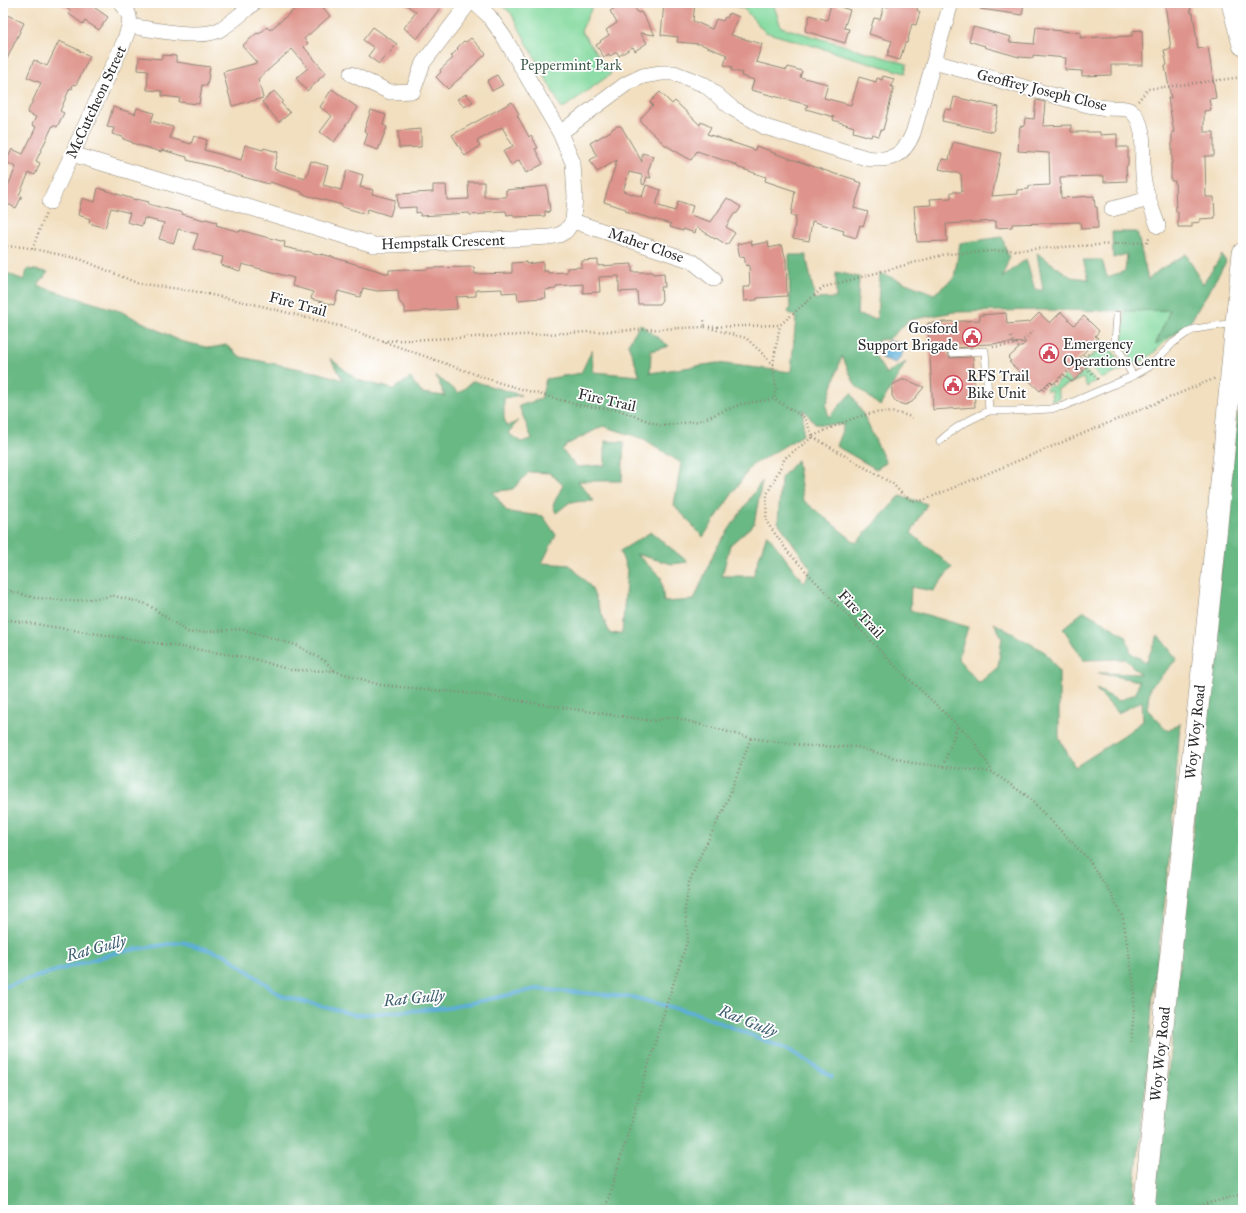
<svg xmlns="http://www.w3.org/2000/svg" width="1246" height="1213" font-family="'IM FELL Great Primer',serif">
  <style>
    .green { fill: #82d99e; stroke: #568264 }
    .forest { fill: #69b985; stroke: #4a7258 }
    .water { fill: #5daed8; stroke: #446c82 }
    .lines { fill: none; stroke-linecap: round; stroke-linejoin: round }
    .stream { stroke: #5daed8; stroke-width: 4 }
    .building { fill: #de948c }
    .lane-casing { stroke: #8e8576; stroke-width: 8 }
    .street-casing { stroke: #8e8576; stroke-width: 16 }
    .secondary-casing { stroke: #8e8576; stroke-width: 22 }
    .path { stroke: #8e8576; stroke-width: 2.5; stroke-dasharray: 1 3; stroke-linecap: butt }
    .lane { stroke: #fff; stroke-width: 7 }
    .street { stroke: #fff; stroke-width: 15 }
    .secondary { stroke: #fff; stroke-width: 21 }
    .labels { text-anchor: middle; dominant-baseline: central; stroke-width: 3.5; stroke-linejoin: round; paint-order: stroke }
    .park-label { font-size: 15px; fill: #455f4e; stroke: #fff }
    .street-label { font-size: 15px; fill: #2b2b2b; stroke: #fff }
    .poi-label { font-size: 15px; fill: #2b2b2b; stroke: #fff; text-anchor: start }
    .water-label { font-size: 16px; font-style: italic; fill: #3f5f70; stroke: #fff }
  </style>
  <rect width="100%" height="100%" fill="#fff"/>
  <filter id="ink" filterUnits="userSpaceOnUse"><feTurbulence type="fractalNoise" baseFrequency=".025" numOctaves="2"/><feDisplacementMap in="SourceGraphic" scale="8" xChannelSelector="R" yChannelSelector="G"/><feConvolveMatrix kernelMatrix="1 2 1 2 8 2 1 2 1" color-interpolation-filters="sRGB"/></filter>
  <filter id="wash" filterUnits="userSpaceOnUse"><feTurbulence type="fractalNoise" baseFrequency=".012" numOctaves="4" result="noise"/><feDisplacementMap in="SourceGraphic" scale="16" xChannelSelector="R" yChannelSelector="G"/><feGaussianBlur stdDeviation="0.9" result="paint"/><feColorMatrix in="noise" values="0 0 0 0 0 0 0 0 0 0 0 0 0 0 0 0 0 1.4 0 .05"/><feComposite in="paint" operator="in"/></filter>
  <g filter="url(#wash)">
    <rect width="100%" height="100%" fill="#f2dfc0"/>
    <path class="green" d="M498 3H594L581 31 611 74 562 109 511 13Z
      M728 3H773L781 27 907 64 905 73 765 32 744 9Z
      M1170 310 1156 343 1189 324C1181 330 1174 335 1166 341 1158 348 1144 365 1133 363L1126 348 1122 344 1125 311Z
      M1106 344 1116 356 1122 370 1101 379 1083 361H1085Z
      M1079 364 1096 381 1088 385V387H1087L1083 378 1057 389 1060 398 1052 401 1051 390 1047 391 1046 389 1050 385 1053 387 1065 375 1072 382 1084 371 1078 365Z"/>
    <path class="forest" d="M1112 232H1137L1148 280 1159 270 1186 254 1203 284 1222 255 1226 262 1189 324 1156 344 1170 310 1125 311 1041 310 954 312 909 320 889 339 878 340 875 356 886 374 906 362 880 406 855 385 842 356 826 406 829 417 851 393 864 416 886 463 876 469 836 446 844 425 815 424 803 409V435L751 466 703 537 674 505 681 463 644 439 603 426 568 444 562 450 577 467 605 465V441L624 442 622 481H578L594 501 570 502 556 513 553 505 563 485 550 473 529 472 513 489 493 492 507 512 543 516 556 535 542 563 570 565 591 587 610 634 622 633 627 570 620 551 651 532 688 562 672 564 636 554 661 577 664 602 694 600 715 550 762 481 754 524 730 545 722 576H753L767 534 804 583 811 569 778 522 781 478 797 460 803 500 856 543 900 496 927 504 911 533 952 567 933 591 911 587 910 610 968 627 958 659 979 683 998 667 1002 637 994 623 1045 652 1059 671V738L1075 767 1120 738 1143 721 1142 701 1118 713 1095 688 1119 701 1136 693 1139 681 1098 673 1140 674 1125 659 1083 660 1063 628 1084 611 1126 636 1131 653 1146 662 1158 635 1177 659 1150 688 1147 709 1168 731 1180 723 1171 851 1153 995 1146 1084 1132 1210H3V260L7 273 23 280 28 269 48 272 38 286 120 311 180 341 210 348 226 345 241 357 320 373 343 380 330 358 357 380 394 389 410 378 422 393 445 396 436 376 459 393 473 381 521 395 504 398V418L507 427 518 421 508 433 521 442 532 439 519 406 541 399 546 379 581 373 592 350 593 372 640 376 628 344 640 324 669 346 651 351 650 373 717 363 791 372 796 317 788 312 790 308 789 255H806L815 299 836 298V272L859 277 857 315 877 319 880 273 934 294 954 278 960 243 1002 237 1009 258 1002 278 1026 259 1035 290H1043L1037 253 1071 277 1089 279 1083 260H1102L1107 277 1125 271 1127 254 1113 258Z
      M1243 384V1210H1166L1165 1208H1156L1154 1205 1237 417Z"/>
    <path class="water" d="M889 341C893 342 899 342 902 345 906 350 899 360 896 363L881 358 880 356C881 349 882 344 889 341Z"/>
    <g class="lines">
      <path class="stream" d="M3 987 118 952 182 942 226 955 282 996 355 1015 448 1008 536 989 632 997 698 1014 791 1051 832 1077"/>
    </g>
    <g id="blocks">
      <path class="building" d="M59 3H88L108 17 99 30 85 21 83 24 69 14 71 11Z
        M302 3H319L330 16 304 39 308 43 304 47 326 73 318 80H319L307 91 296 78 308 68 292 49 258 79 263 98 232 106 223 72 257 63 242 46 257 33 259 34 267 27 270 30Z
        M404 3H434L440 8 417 39 404 28 416 12Z
        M623 3H632L638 13 641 12 655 35 640 33 647 43 635 51 633 47 619 56 617 52 610 56 609 54 604 57 596 45 601 42 600 41 609 35 606 30 617 23 610 11Z
        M664 3H695L693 21 712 29 716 19 723 21 725 17 727 18 729 13 739 17 731 35 762 44 756 62 787 70 788 67 802 71 800 77 828 84 824 98 851 105 859 77 876 82 877 78 882 80 883 76 894 79 891 87H894L883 130H881L879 136 872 134 871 137 853 132 854 127 833 120 834 117 806 109 808 105 751 90 754 80 741 76 742 73 731 70 732 67 724 65 727 55 700 44 677 42 678 37 661 35Z
        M889 3H918L917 10 920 12 916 25 912 24 907 43H905L900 60 887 56 892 41 869 34 874 18 880 19 884 6 888 7Z
        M981 3H1024L1022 15 980 9Z
        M1165 3H1190L1191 13H1193L1198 49 1208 47 1216 98 1209 99 1211 110 1204 111V132H1214V156H1205L1206 197H1214L1215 218 1200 219V222L1192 223V227H1178V212H1176L1175 181H1171V163H1172V132H1174L1168 98H1171L1165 66 1167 65 1164 50 1171 49Z
        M831 4 850 10 844 28 849 29 845 43 805 31 810 15 827 20Z
        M3 13 24 23 3 67Z
        M373 27 397 44 388 55 387 54 379 64 368 56 374 48 363 40Z
        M973 27 1011 37 1009 42 1034 44 1036 27 1052 29V30L1081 33 1080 38 1132 36V31L1142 30 1143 65H1111V75L1082 76V71L1065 70 1066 58 1033 55V58L1019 57 984 47 985 46 969 41Z
        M471 38 486 54 448 89 436 77 441 72 440 70 453 58 451 56 458 49 457 48 464 41 466 42Z
        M59 41 79 50V51L90 56 76 85 73 84 72 89 70 88 60 111 64 113 57 127 53 125 36 161 40 163 35 175 29 173 19 195 22 196 16 208 3 202V184L8 186 16 167 6 162 12 149 23 154 36 127 32 125 36 117 27 113 41 83 27 77 34 60 47 66Z
        M162 55 176 56V62L210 67 207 86 202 85 199 104 179 102 180 98 162 96V91L147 90 148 71 138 70 139 57 162 59Z
        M497 75 503 85 492 91 487 81Z
        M332 89 358 108 334 142 320 132 332 116 320 107Z
        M274 91 283 101 281 103 290 113 279 122 262 102Z
        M660 92 672 104 675 101 700 125 701 122 711 127 707 134 755 150 756 146 771 151V152L841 176V175L856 180 855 181 862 183 854 208 868 212 863 226 860 225 856 238 843 234 844 231 812 221 809 241 793 238 796 216H791L795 191 765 181 766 177 737 167V165L697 151 691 160 665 145 641 122V118L653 105 650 102Z
        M466 94 473 102 464 107 457 99Z
        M954 97 999 107 993 132 942 121 945 109 951 110Z
        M1036 100 1045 102 1043 126 1071 125V132H1100V135L1117 134V147H1128V164L1126 167 1127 181 1104 182V176L1060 177 1061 198 1094 196 1095 207H1097L1098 228 1081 229 1080 222 1012 224V227L996 228V221L946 224 947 241 917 242 914 206 931 205 930 199 951 198V192H962L961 174 939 169 942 159 949 160 953 142 1001 153 992 196 1017 194V190L1029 189V186L1050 185 1049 153 1018 151 1020 126 1024 127 1025 118 1034 119Z
        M512 102 519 114 517 115 529 137 531 135 538 148 535 149 543 164 526 173 519 160 511 165 503 151 513 146 502 127 477 141 480 146 465 156 452 135Z
        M113 107 135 114 137 108 154 113 151 121 173 127 170 138 191 144 194 136 207 140 204 150 226 156 241 160 245 145 263 150 264 148 278 152 274 169 306 178 311 161 328 166 323 185 341 190 347 170 363 175 360 187 373 190 372 194 395 200 390 216 368 209 366 214 356 211 342 207V205L302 194V192L270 182 269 184 247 178 222 170V169L187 160V157L162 150 161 152 132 143V142L123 139V137L112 134 114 128 107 127Z
        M371 110 386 115 383 125 387 127 378 150 364 145 368 133 364 131Z
        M617 126H621L642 162V153L653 156 648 172 651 178 647 177 644 185 642 184V175L629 172 623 191 642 197 646 185 661 190 656 205 675 211 678 201 693 206 690 215 711 222 727 198 741 207 737 213 734 214 726 227 735 233 727 245 716 238 715 239 697 227 695 233 683 229V231L670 227 671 224 625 211 626 209 604 202 617 160 597 172 590 160 597 156 590 143 611 131 612 129Z
        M421 129V147L399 148 398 131Z
        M468 182H484V197H506V190L547 186 550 211H548V213L547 211H545V216L514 217 513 214 507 215 506 211 485 212V214L470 215 469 213 420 216V212L416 213V207L398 208 397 194 433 192V185H446L447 200 469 199Z
        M98 188 136 200V199L149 202 148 204 183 213 182 214 204 220 205 219 217 222 216 225 240 232V230L254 234 285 242 284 247 306 252V251L322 255V254L389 274V270L409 269V270L428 269V268L474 267 475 274 512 273V263L526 262V264L543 262V271H548V273L567 272V268L582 267V261L598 260V266L632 264V272H653V274L664 273 665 287H661L662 300 659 304H638L637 291 619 292V276L599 277 600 292 583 293V284L556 286V289L545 290 546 298 528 299 518 300 517 292 502 293V289L476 290V296L456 297 457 309 422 311V312L405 313V308L399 301 398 290 377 291 363 288 360 297 338 291 334 305 311 299 313 292 292 286 294 278 242 264 240 271 221 265 223 257 193 249 198 234 178 229 174 243 159 239 164 223 144 218 142 226 127 222 130 213 111 208 105 228 89 223 90 219 78 215 82 198 95 202Z
        M751 241 752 245 768 242 769 248 782 245 786 260 787 296 757 298V300L744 301 743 287H750L749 265 746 266 744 256 740 257 737 244Z
        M1061 312 1074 325 1084 316 1099 331 1095 336 1098 338 1075 362 1084 371 1072 382 1063 374 1053 384 1050 381 1040 391 1009 362 1011 361 1008 358 1026 342 972 345V347L951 348 948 350 947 353 950 358 973 357 975 407 933 410 928 323 980 320V315L1006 313 1007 324 1030 322 1039 313 1050 323Z
        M902 380H906L924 387 912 402 905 405 896 402 892 396V387L894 384Z"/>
    </g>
  </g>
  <g filter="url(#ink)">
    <use href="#blocks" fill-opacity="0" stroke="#8e8576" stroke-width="1"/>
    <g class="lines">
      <defs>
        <path id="lane" d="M1117 315 1115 343 1133 376
          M952 353 985 351 989 411H1015L1050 409 1064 406 1133 376 1149 367 1173 343 1187 333 1195 329 1234 323
          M940 441C956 426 969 420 989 411"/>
        <path id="street" d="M130 26C153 29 199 40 219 30 232 23 243 12 254 3
          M934 62 1088 105C1095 106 1102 108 1109 108 1116 109 1125 107 1131 111 1150 126 1139 161 1144 182 1147 197 1153 212 1158 226
          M351 74 390 92 413 91 423 63 469 3
          M560 133 626 84 643 76 661 73H674L705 85 732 108 765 127 866 158C890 162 904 156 913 133L951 3
          M72 154 374 245H396L550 237 559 235 566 231 573 221 575 197 573 163 560 133 504 37 489 16 475 3
          M50 202 123 44C129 28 135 17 121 3
          M1112 209 1149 199
          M573 221 692 261 714 279"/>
        <path id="secondary" d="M1232 3 1243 45
          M1144 1210C1162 1024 1184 838 1204 652 1219 519 1229 386 1243 253"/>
      </defs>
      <use href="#lane" class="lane-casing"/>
      <use href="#street" class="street-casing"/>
      <use href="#secondary" class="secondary-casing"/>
      <path class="path" d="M1138 101 1148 89 1243 77
        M3 246 24 247 80 259 137 283 193 291 254 304 343 327 500 383 578 405 619 410 661 426 699 421 741 404 774 399 805 418 813 437 785 458 767 494 766 521 788 552 888 659 973 740 992 771
        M32 249 46 213
        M705 327 780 325 824 287 946 254 1147 242 1150 237
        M709 328 746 338 760 351 773 365 776 388 774 399
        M1011 337 1012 340 1019 348
        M383 341 705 327 704 319
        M993 347 1010 345 1020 343 1035 329
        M1077 359 1100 381
        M773 364 780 325
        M1043 390 1050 383 1053 385 1085 355 1090 354 1104 343
        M998 397 1018 396
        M813 436C845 422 878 402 913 418
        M813 437 893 484 902 494 912 501 924 500 1216 378
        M3 589 35 598 74 601 114 596 147 604 189 633 241 629 296 645 325 661 334 670
        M3 619 251 658 290 670 335 671 380 685 475 694 652 721 672 717 751 738 808 746 857 747 912 763 992 772 1027 796 1088 859 1111 894 1123 918 1134 985V1010L1131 1042
        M943 766 958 725
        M605 1210 666 1006 688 939 685 909 689 883 702 852 724 809 751 738
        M1183 1210 1243 1194"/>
      <use href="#lane" class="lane"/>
      <use href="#street" class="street"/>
      <use href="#secondary" class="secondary"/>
    </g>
  </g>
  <defs>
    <symbol id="civic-ring" viewBox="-11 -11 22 22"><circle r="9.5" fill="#fff" stroke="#d1495b" stroke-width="1.5"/><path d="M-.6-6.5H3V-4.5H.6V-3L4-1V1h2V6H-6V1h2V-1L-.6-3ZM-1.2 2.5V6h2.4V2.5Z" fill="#d1495b"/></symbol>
  </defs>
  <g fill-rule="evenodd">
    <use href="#civic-ring" x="961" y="326" width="22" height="22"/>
    <use href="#civic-ring" x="1038" y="342" width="22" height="22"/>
    <use href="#civic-ring" x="942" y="374" width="22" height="22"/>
  </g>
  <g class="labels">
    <g class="park-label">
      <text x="571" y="65">Peppermint Park</text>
    </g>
    <g class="street-label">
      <text transform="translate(1042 90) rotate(14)">Geoffrey Joseph Close</text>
      <text transform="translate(96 102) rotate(-65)">McCutcheon Street</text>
      <text transform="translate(443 242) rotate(-2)">Hempstalk Crescent</text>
      <text transform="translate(646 245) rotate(19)">Maher Close</text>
      <text transform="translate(298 304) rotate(15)">Fire Trail</text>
      <text transform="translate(607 400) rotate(13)">Fire Trail</text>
      <text transform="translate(861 614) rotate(47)">Fire Trail</text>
      <text transform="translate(1195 732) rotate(-84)">Woy Woy Road</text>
      <text transform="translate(1160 1054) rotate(-84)">Woy Woy Road</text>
    </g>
    <g class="poi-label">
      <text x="958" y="328" text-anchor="end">Gosford<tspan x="958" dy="17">Support Brigade</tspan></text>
      <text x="1063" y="344">Emergency<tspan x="1063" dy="17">Operations Centre</tspan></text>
      <text x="967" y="376">RFS Trail<tspan x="967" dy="17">Bike Unit</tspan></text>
    </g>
    <g class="water-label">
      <text transform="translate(96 948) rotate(-15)">Rat Gully</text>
      <text transform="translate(414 998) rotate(-5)">Rat Gully</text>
      <text transform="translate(748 1021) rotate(22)">Rat Gully</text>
    </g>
  </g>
  <rect width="1246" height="1213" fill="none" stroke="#fff" stroke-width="16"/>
</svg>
